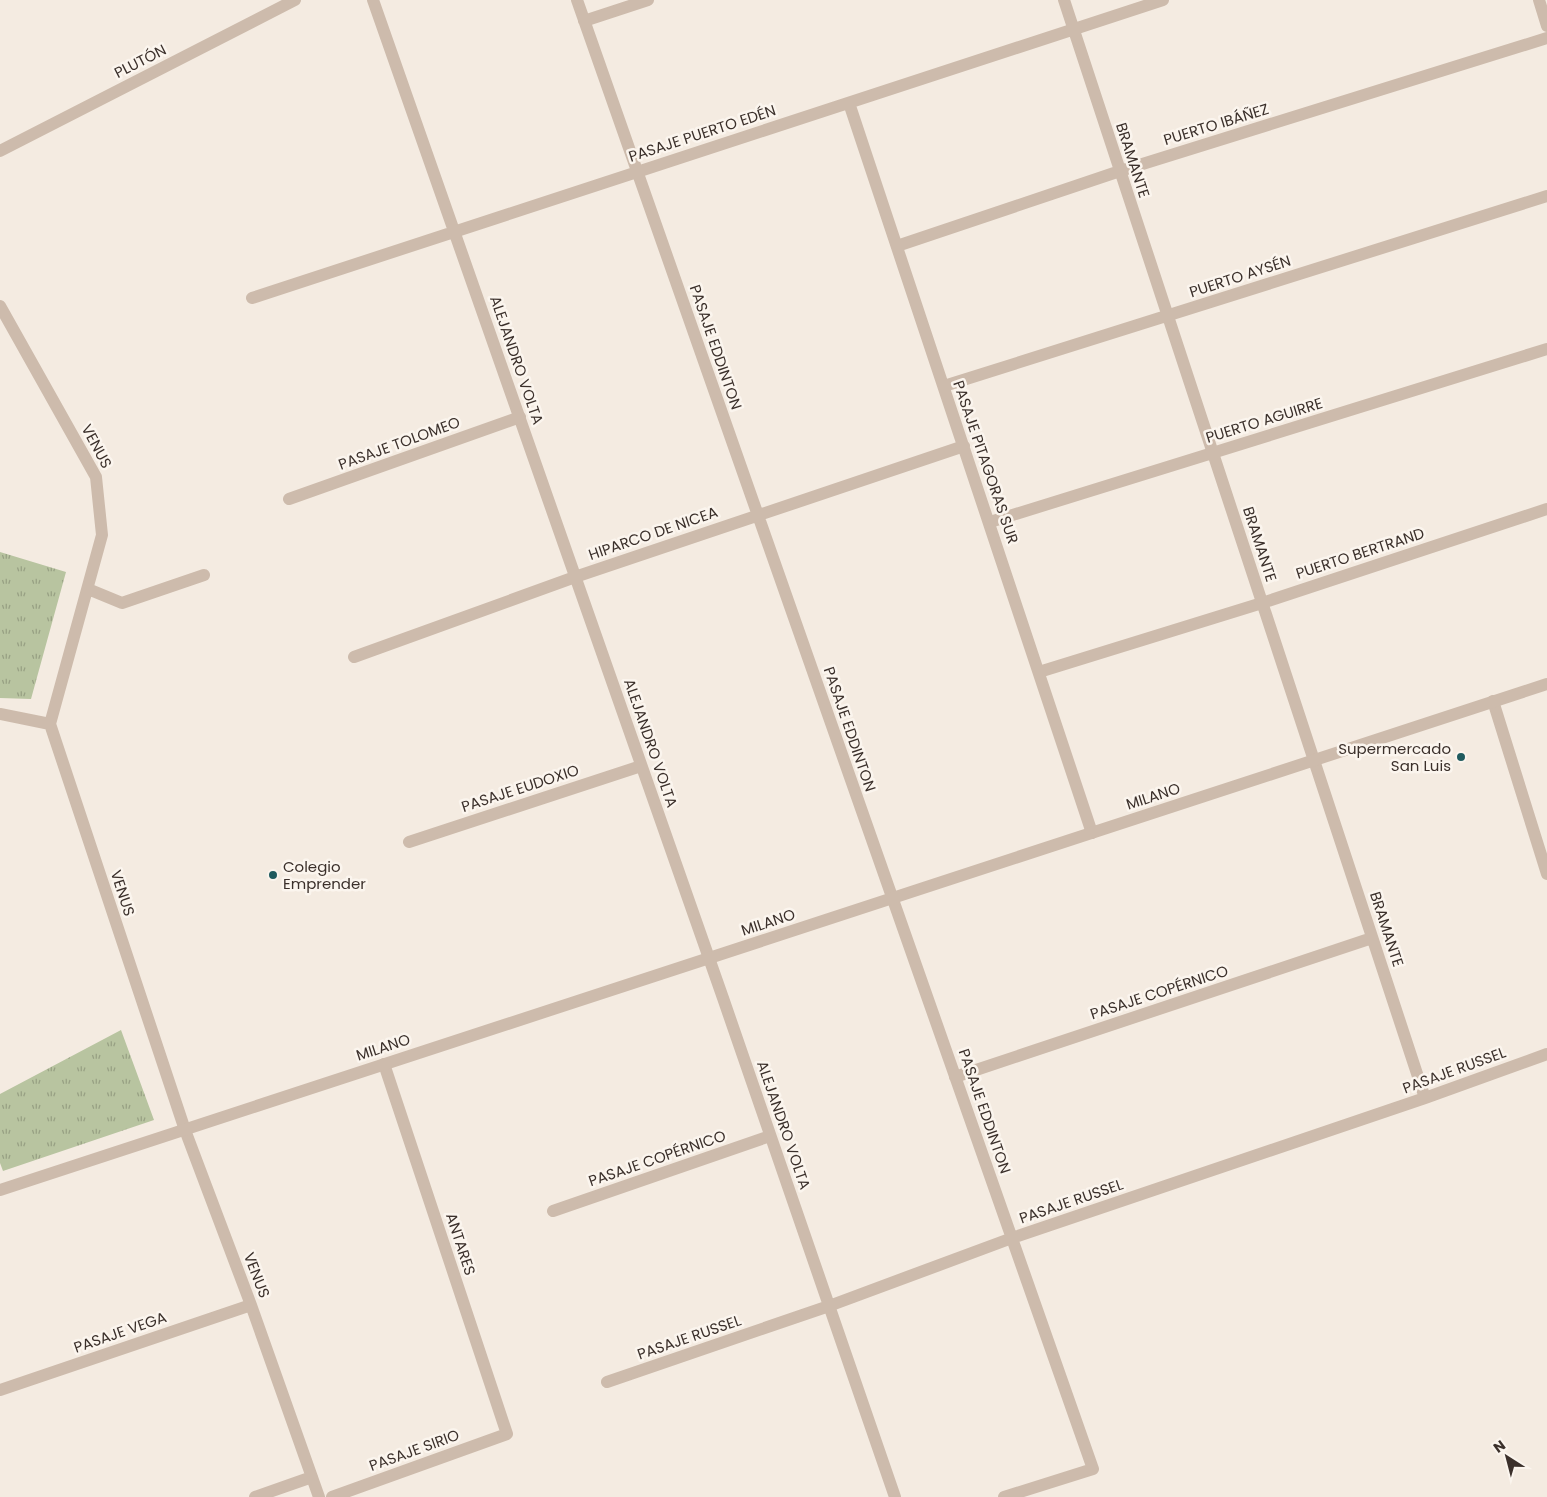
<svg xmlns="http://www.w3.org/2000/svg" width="1547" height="1497" font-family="Poppins,sans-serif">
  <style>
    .grass { fill: url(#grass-tufts) }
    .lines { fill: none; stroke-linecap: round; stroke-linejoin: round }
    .minor { stroke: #cdbbac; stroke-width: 12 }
    .tertiary { stroke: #cdbbac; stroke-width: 12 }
    .poi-dot { fill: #1f5a5e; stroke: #fbf5ee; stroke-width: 2 }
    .labels { text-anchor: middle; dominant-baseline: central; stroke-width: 5; stroke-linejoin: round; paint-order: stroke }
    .street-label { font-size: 15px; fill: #3b302b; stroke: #fbf5ee }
    .poi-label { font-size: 15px; fill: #3b302b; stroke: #fbf5ee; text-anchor: end }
  </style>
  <defs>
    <pattern id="grass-tufts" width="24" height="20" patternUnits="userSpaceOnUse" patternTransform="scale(1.25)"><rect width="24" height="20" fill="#b8c4a0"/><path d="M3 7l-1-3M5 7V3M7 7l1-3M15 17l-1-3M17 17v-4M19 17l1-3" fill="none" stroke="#97a083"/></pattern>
  </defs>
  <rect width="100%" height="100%" fill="#f4ebe1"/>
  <path class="grass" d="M0 552 66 572 31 699 0 698Z
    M121 1030 154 1120 3 1171 0 1163V1094Z"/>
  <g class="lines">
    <path class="minor" d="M373 0 723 998 895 1497
      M577 0 1093 1469 1004 1497
      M1064 0 1425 1098
      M1539 0 1547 26
      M584 21 648 0
      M849 103 1092 833
      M0 151 295 0
      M897 246 1120 171 1547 38
      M252 298 1163 0
      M0 306 96 477 102 535 50 724 185 1130 251 1305 319 1497
      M944 386 1547 196
      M289 499 520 417
      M990 522 1547 349
      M88 589 122 603 204 575
      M354 657 575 577 964 446
      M1039 672 1262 603 1547 509
      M1493 701 1547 874
      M0 714 50 724
      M409 842 641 766
      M955 1077 1372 938
      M553 1211 770 1136
      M607 1382 829 1306 1012 1238 1425 1098 1547 1054
      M0 1390 251 1305
      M255 1497 312 1477
      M332 1497 507 1434 384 1064"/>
    <path class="tertiary" d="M0 1190 1547 684"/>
  </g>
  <g class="poi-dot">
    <circle cx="1461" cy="757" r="5"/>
    <circle cx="273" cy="875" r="5"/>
  </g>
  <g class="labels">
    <g class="street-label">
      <text transform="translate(140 61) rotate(-27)">PLUTÓN</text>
      <text transform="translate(1216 124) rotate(-17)">PUERTO IBÁÑEZ</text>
      <text transform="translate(702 133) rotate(-18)">PASAJE PUERTO EDÉN</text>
      <text transform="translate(1133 160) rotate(72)">BRAMANTE</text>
      <text transform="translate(1240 276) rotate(-18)">PUERTO AYSÉN</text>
      <text transform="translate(716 347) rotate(71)">PASAJE EDDINTON</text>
      <text transform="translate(517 360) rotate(71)">ALEJANDRO VOLTA</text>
      <text transform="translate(1264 420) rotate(-17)">PUERTO AGUIRRE</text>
      <text transform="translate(399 443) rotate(-20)">PASAJE TOLOMEO</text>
      <text transform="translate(97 446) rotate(62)">VENUS</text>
      <text transform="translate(986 462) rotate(71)">PASAJE PITAGORAS SUR</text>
      <text transform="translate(653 533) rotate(-19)">HIPARCO DE NICEA</text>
      <text transform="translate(1260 544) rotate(72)">BRAMANTE</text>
      <text transform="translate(1360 553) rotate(-18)">PUERTO BERTRAND</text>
      <text transform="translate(850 729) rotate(71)">PASAJE EDDINTON</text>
      <text transform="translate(651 743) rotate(71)">ALEJANDRO VOLTA</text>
      <text transform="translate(520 788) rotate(-18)">PASAJE EUDOXIO</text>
      <text transform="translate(1153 796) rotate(-18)">MILANO</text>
      <text transform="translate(123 893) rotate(72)">VENUS</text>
      <text transform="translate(768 922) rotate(-18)">MILANO</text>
      <text transform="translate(1387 929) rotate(72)">BRAMANTE</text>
      <text transform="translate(1159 992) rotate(-18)">PASAJE COPÉRNICO</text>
      <text transform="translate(383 1047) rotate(-18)">MILANO</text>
      <text transform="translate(1454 1070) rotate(-20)">PASAJE RUSSEL</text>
      <text transform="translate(985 1111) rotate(71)">PASAJE EDDINTON</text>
      <text transform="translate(784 1125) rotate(71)">ALEJANDRO VOLTA</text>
      <text transform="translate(657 1158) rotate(-19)">PASAJE COPÉRNICO</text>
      <text transform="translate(1071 1201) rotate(-19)">PASAJE RUSSEL</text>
      <text transform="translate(461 1244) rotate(72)">ANTARES</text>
      <text transform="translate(257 1275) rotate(69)">VENUS</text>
      <text transform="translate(120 1332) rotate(-19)">PASAJE VEGA</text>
      <text transform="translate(689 1337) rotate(-19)">PASAJE RUSSEL</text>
      <text transform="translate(414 1450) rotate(-20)">PASAJE SIRIO</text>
    </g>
    <g class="poi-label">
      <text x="1451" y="748">Supermercado<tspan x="1451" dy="17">San Luis</tspan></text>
      <text x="283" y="866" text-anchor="start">Colegio<tspan x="283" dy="17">Emprender</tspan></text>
    </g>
  </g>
  <g transform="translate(1507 1457) rotate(324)" stroke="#fbf5ee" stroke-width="4" paint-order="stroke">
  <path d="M0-4L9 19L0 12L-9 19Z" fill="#3b302b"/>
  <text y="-8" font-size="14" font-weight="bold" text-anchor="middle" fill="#3b302b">N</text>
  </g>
</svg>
